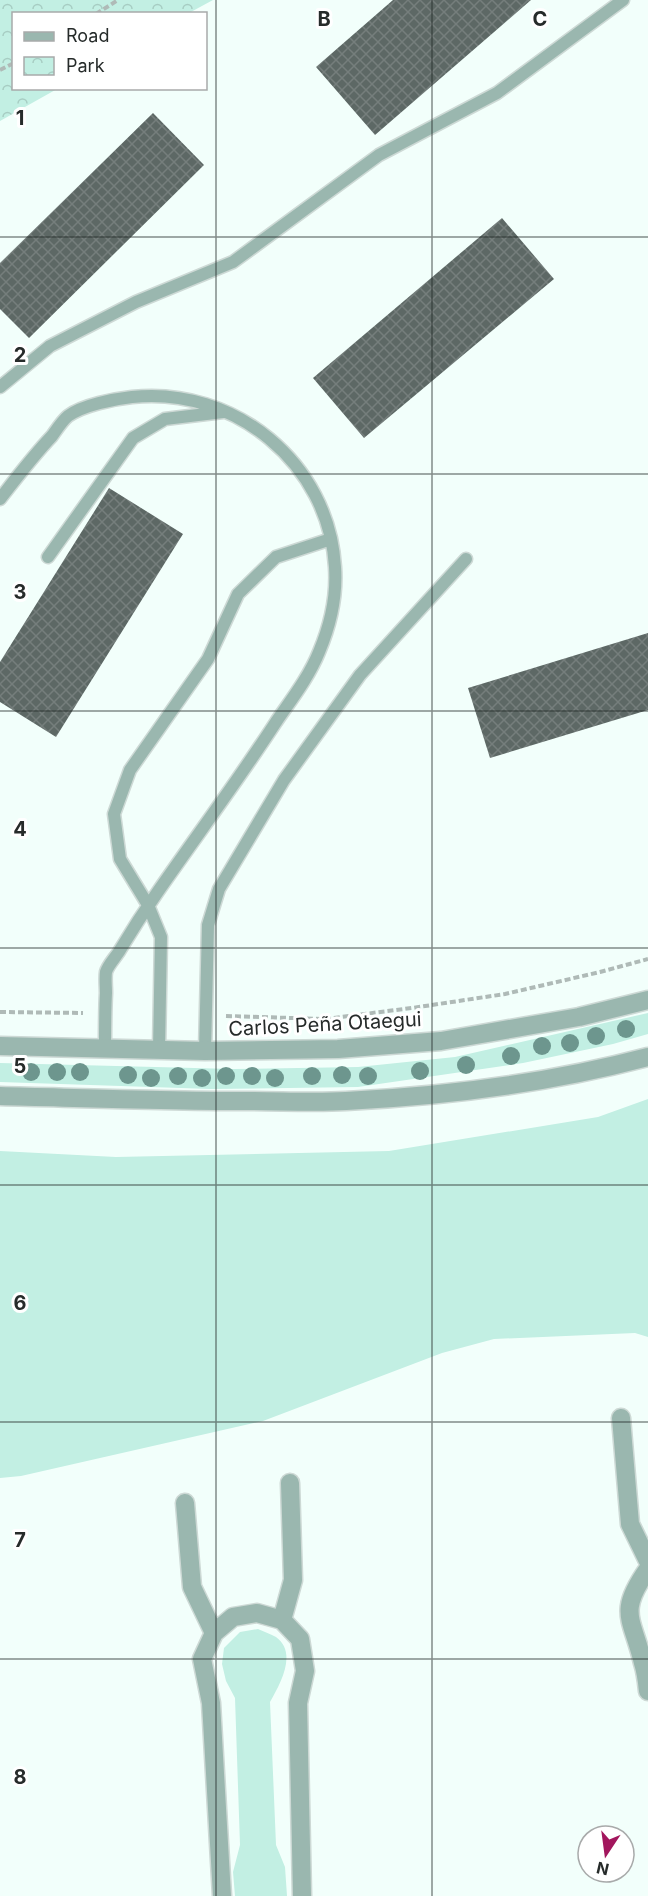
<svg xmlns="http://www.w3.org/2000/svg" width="648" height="1896" font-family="Inter,sans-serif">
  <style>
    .grass { fill: #c2efe3 }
    .park { fill: url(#park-crowns) }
    .building { fill: url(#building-cross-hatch) }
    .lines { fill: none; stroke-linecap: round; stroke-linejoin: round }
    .lane-casing { stroke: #cdd9d5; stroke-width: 15 }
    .street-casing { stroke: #cdd9d5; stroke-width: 21 }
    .path { stroke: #afbab7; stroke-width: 4; stroke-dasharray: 6 3; stroke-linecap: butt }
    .lane { stroke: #9ab7af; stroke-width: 12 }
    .street { stroke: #9ab7af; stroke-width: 18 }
    .tree { fill: #6d968e }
    .grid { fill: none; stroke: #262b2a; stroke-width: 1.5; stroke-opacity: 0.55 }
    .labels { text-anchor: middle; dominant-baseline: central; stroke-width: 6; stroke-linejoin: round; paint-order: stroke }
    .street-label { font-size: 20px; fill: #262b2a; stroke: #fff }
    .grid-label { font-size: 20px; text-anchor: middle; font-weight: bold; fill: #262b2a; stroke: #fff; stroke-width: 6; stroke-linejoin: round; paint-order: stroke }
  </style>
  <defs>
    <pattern id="park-crowns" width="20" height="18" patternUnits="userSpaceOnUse" patternTransform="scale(1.5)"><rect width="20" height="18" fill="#c2efe3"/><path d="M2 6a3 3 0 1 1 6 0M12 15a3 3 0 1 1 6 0" fill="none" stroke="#a7cdc3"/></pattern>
    <pattern id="building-cross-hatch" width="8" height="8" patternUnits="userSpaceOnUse" patternTransform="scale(1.5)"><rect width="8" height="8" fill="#5d6865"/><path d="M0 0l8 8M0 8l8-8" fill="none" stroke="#757e7c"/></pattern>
  </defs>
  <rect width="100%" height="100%" fill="#f2fffb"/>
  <path class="grass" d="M648 1013V1034L613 1044 523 1063 358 1087 211 1089 0 1082V1063L233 1069 358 1067 455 1057Z
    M648 1099V1337L635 1333 494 1339 442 1353 263 1421 21 1476 0 1478V1151L116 1157 389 1151 598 1117Z
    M258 1629C264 1632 271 1634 276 1637 298 1653 280 1684 270 1702L276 1845 285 1867 287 1896H235L233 1872 240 1845 235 1698 226 1681 222 1664 224 1648 240 1632Z"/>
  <path class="park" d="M0 0H213L189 13 14 14V88L57 89 0 121Z"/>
  <path class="building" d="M393 0H531L375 135 316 67Z
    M153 113 204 165 29 338 0 309V263Z
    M502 218 554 279 364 438 313 378Z
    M109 488 183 534 56 737 0 702V662Z
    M648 633V710L490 758 468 688Z"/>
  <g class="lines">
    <defs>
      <path id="lane" d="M0 387 50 346 136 302 233 262 379 155 497 93 623 0
        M0 499C17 477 33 456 52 436 57 429 62 421 68 416 83 405 114 399 132 397 234 386 329 463 335 567 337 596 330 626 319 652 309 677 291 700 276 722 239 779 198 834 159 890 145 910 132 930 120 950 116 957 108 965 106 972 105 978 106 987 106 993 105 1011 105 1030 105 1049
        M48 557 133 438 165 419 223 412
        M159 1050 161 937 148 905 120 859 114 814 130 770 208 659 238 594 276 557 331 539
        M205 1051 208 925 219 889 284 780 360 675 466 559"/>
      <path id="street" d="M0 1046 205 1051 338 1049 441 1041 579 1017 648 1000
        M0 1096C84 1098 167 1101 251 1101 282 1101 315 1103 346 1101 448 1096 550 1083 648 1057
        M621 1418 630 1524 648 1561
        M185 1503 192 1587 214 1633
        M648 1569C617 1613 632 1617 643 1663 646 1672 647 1682 648 1691
        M282 1620 293 1580 290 1483
        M222 1896 211 1703 202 1659 214 1633 233 1617 257 1613 282 1620 300 1639 305 1671 298 1703 302 1896"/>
    </defs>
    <use href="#lane" class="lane-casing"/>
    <use href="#street" class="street-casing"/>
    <path class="path" d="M96 14 118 0
      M0 70 14 63
      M0 1012 83 1013
      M226 1016 325 1019 412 1008 505 994 600 972 648 959"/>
    <use href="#lane" class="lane"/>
    <use href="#street" class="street"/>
  </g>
  <g class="tree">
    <circle cx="626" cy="1029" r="9"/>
    <circle cx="596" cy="1036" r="9"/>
    <circle cx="570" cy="1043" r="9"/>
    <circle cx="542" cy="1046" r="9"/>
    <circle cx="511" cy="1056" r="9"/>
    <circle cx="466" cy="1065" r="9"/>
    <circle cx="420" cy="1071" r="9"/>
    <circle cx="31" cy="1072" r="9"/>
    <circle cx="57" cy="1072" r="9"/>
    <circle cx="80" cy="1072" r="9"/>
    <circle cx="128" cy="1075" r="9"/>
    <circle cx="342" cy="1075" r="9"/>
    <circle cx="178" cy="1076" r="9"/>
    <circle cx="226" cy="1076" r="9"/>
    <circle cx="252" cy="1076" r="9"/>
    <circle cx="312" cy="1076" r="9"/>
    <circle cx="368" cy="1076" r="9"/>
    <circle cx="151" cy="1078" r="9"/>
    <circle cx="202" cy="1078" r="9"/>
    <circle cx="275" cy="1078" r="9"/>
  </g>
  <path class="grid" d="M216 0V1896M432 0V1896M0 237H648M0 474H648M0 711H648M0 948H648M0 1185H648M0 1422H648M0 1659H648"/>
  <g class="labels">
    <g class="street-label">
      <text transform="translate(325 1024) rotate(-3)">Carlos Peña Otaegui</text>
    </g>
  </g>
  <g class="grid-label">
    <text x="324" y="26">B</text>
    <text x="540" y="26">C</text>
    <text x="20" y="125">1</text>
    <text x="20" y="362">2</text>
    <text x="20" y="599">3</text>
    <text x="20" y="836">4</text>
    <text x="20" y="1073">5</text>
    <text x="20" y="1310">6</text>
    <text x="20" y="1547">7</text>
    <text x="20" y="1784">8</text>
  </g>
  <rect x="12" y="12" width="195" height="78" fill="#ffffff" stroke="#a8aaaa" stroke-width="1.5"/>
  <rect x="24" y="32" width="30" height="9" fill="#9ab7af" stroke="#a8aaaa" stroke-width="1.5"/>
  <text x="66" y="42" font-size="18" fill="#262b2a">Road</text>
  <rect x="24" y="57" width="30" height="18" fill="url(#park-crowns)" stroke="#a8aaaa" stroke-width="1.5"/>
  <text x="66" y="72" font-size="18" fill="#262b2a">Park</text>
  <g transform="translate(606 1854) rotate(193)"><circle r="28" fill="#ffffff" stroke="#a8aaaa" stroke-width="1.5"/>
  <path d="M0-4.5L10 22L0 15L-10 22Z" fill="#a2165d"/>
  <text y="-9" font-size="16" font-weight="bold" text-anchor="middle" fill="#262b2a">N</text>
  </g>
</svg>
